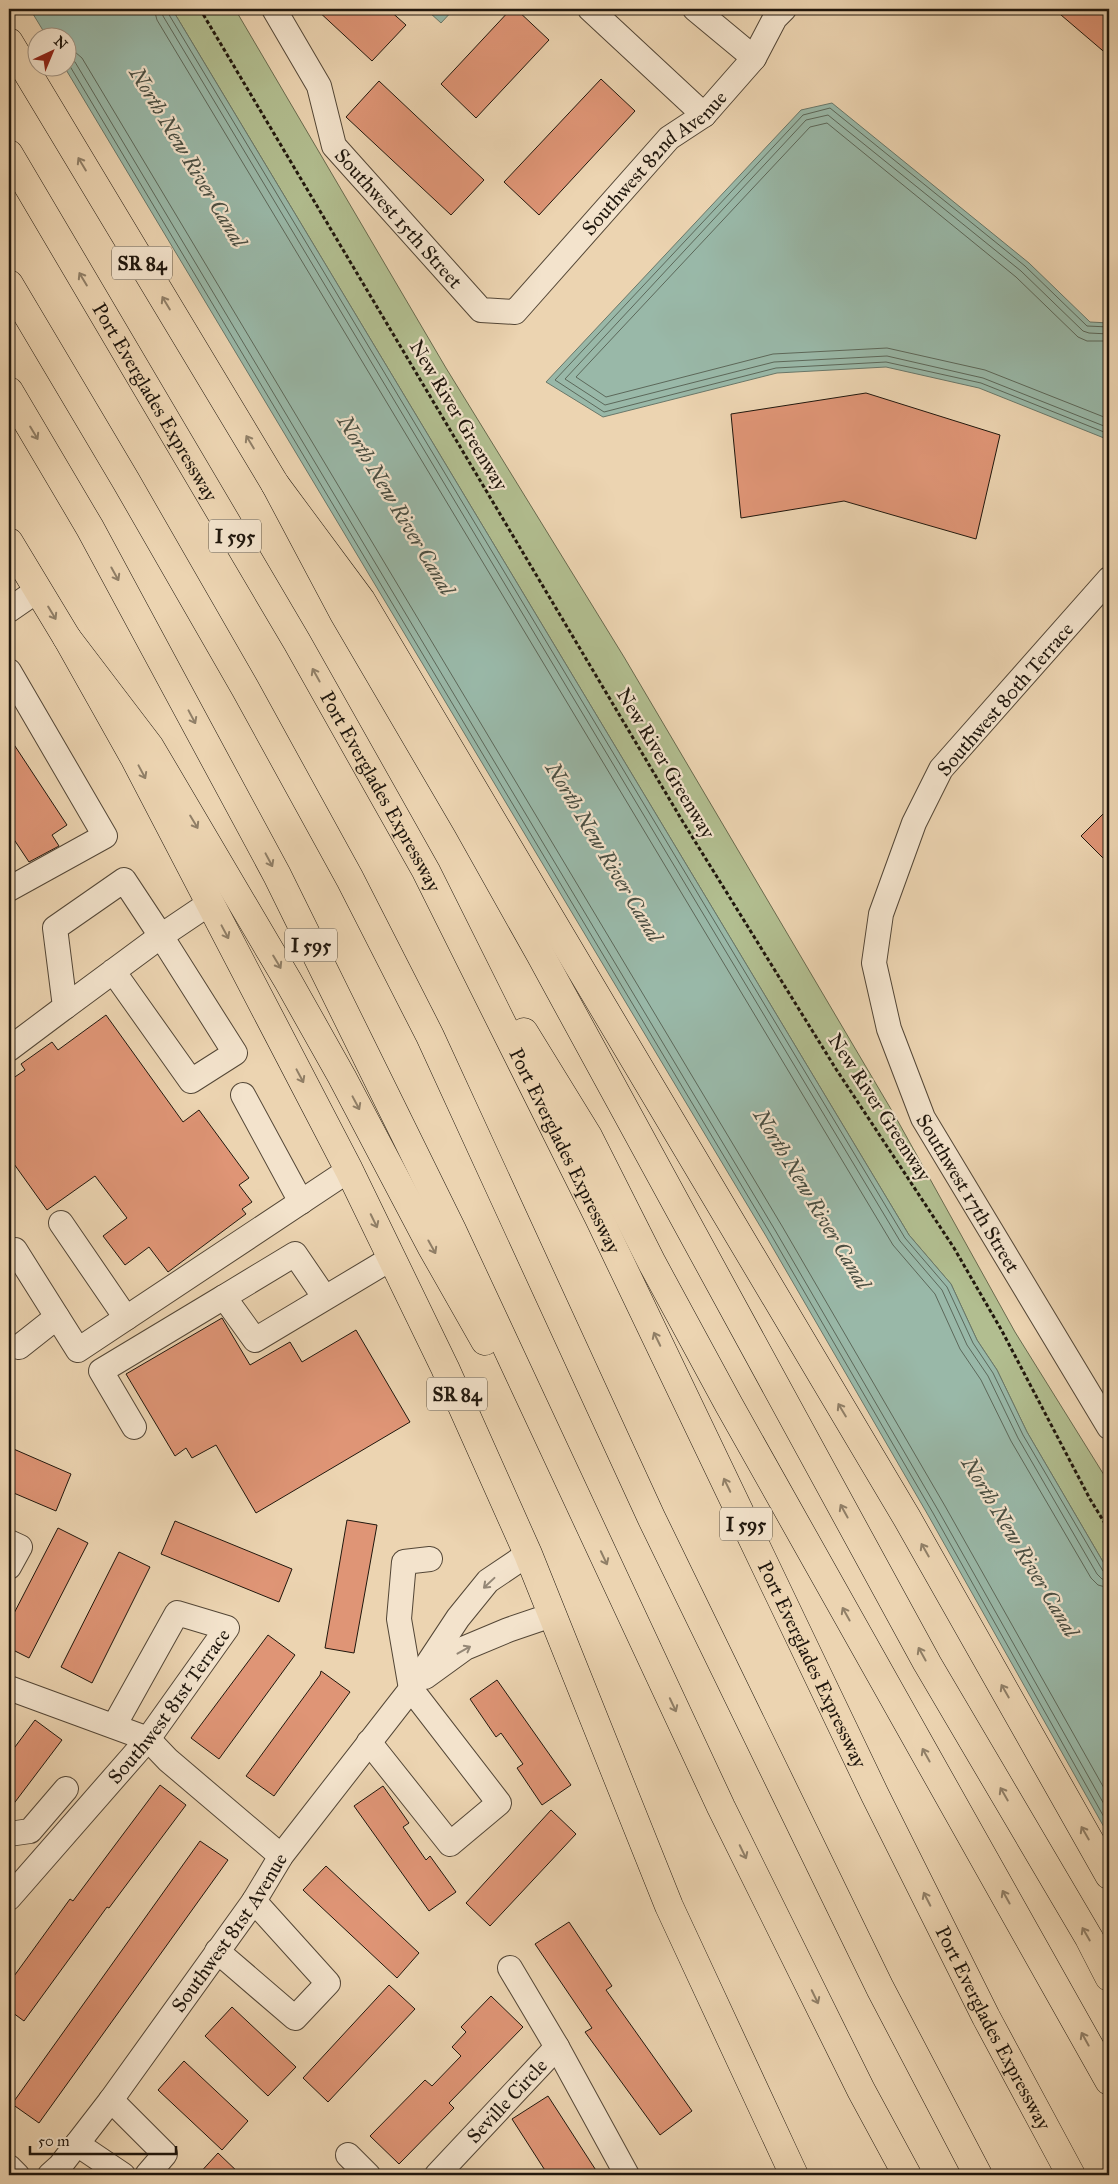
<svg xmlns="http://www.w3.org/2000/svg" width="1118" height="2184" font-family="'IM FELL Great Primer',serif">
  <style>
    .park { fill: #b2be90; stroke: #696a4e }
    .water { fill: #99b8a8; stroke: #69786a }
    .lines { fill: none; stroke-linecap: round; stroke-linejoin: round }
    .shore { stroke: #5c685a; stroke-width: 1 }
    .building { fill: #df9576; stroke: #20170d }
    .minor-casing { stroke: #534636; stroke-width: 26 }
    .major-casing { stroke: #20170d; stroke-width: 29 }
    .highway-casing { stroke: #20170d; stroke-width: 29 }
    .path { stroke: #20170d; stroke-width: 3; stroke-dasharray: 4 2.5; stroke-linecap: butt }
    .minor { stroke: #f3e3cc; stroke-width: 24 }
    .major { stroke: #ecd4b1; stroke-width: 28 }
    .highway { stroke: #ecd4b1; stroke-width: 28 }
    .oneway { stroke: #907f67 }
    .oneway2 { stroke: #948776 }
    .labels { text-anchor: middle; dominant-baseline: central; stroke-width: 4.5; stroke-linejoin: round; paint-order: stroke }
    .shield { fill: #f3e3cc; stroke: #5f5446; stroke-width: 1 }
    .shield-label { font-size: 19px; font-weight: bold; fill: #20170d }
    .street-label { font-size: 20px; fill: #20170d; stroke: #f3e3cc }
    .water-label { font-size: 21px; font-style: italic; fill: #4a4f43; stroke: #f3e3cc }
  </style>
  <rect width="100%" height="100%" fill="#ecd4b1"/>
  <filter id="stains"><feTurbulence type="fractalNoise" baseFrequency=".004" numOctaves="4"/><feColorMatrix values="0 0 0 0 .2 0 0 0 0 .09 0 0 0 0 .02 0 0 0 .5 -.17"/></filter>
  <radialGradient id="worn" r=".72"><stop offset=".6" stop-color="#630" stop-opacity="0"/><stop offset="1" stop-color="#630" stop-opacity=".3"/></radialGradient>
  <path class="park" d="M172 9H235L446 368 624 657 895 1116 1015 1332 1109 1483V1572L1027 1432 997 1370 977 1340 951 1284 909 1235Z"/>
  <path class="water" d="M30 9H172L909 1235 951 1284 977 1340 997 1370 1027 1432 1109 1572V1836L928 1515 766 1236 65 68H68V38L47 37Z
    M432 9H454L441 23 429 12Z
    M832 103 1029 263 1090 322 1109 323V440L979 388 886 367 777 373 603 417 546 382 801 110Z"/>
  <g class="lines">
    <path class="shore" d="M154 9 157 20 893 1245 935 1294 960 1349 981 1380 1011 1441 1091 1578 1098 1585 1109 1588
      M161 9 163 16 900 1241 942 1290 967 1345 988 1376 1018 1438 1097 1574 1102 1579 1109 1580
      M168 9V13L905 1238 947 1287 973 1343 993 1373 1023 1435 1103 1571 1109 1574
      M68 49 75 52 82 58 782 1226 945 1506 1109 1797
      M68 57 75 62 775 1230 938 1510 1109 1813
      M68 63 770 1233 933 1513 1109 1826
      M1109 327 1087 326 1025 266 830 108 803 115 555 380 604 412 776 368 886 362 981 383 1109 434
      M1109 334 1089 333 1083 331 1021 271 828 115 806 120 565 379 605 405 774 362 887 356 983 378 1109 428
      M1109 341H1087L1078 337 1016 277 827 123 810 127 576 377 606 397 773 354 887 348 985 370 1109 419"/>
  </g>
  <path class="building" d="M316 9H388L406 25 372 61Z
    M511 9H516L549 40 476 118 441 84Z
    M1054 9H1109V56Z
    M601 79 635 111 539 215 504 182Z
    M379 81 484 180 451 215 346 117Z
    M866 393 1000 435 976 539 844 501 741 518 731 414Z
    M9 737 67 825 52 835 59 846 29 862 9 832Z
    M1109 808V864L1081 836Z
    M106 1015 183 1122 199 1110 249 1178 239 1185 252 1202 242 1209 246 1214 168 1272 149 1247 125 1265 103 1236 127 1218 95 1176 47 1210 9 1157V1081L25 1070 21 1064 52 1042 58 1050Z
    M222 1318 250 1365 290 1342 302 1362 356 1330 410 1422 256 1513 216 1445 192 1458 186 1448 175 1456 126 1374Z
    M9 1447 71 1474 56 1511 9 1491Z
    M347 1520 377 1525 354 1653 325 1648Z
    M175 1521 292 1569 279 1602 161 1554Z
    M58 1528 88 1543 29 1658 9 1648V1623Z
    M119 1552 150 1567 92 1683 61 1667Z
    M268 1635 295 1655 219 1759 191 1738Z
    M321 1671 350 1692 274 1796 246 1776 320 1675Z
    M497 1680 571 1785 542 1805 517 1768 523 1764 501 1733 496 1737 470 1699Z
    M35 1720 62 1740 9 1810V1755Z
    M160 1785 186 1805 109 1908 107 1907 24 2021 9 2010V1983L70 1899 73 1901Z
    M383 1786 409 1823 403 1827 426 1860 430 1856 456 1892 429 1911 354 1806Z
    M551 1810 576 1834 490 1926 466 1903Z
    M200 1841 228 1860 39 2123 12 2104Z
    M326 1866 419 1953 397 1978 303 1890Z
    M569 1922 612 1986 606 1990 692 2111 660 2135 585 2032 592 2028 535 1944Z
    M389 1985 415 2009 328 2102 303 2078Z
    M491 1996 523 2027 449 2103 454 2108 399 2164 370 2136 425 2080 432 2086 461 2056 452 2047 466 2032 461 2027Z
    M232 2007 296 2067 268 2096 205 2036Z
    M184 2061 248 2121 222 2150 158 2090Z
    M548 2096 599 2175H548L512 2119Z
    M218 2153 241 2175H198Z"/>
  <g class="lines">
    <defs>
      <g id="minor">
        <path id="s1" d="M274 9 319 86 334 146 481 310 515 312 669 138 704 115 754 58 775 18 784 9"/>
        <path d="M590 9 704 115"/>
        <path d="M695 9 754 58"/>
        <path id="s2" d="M1109 579 941 769 914 823 881 914 874 963 889 1029 923 1118 1109 1427"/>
        <path d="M9 610 38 590"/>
        <path d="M9 671 105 836 9 889"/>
        <path d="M65 1007 161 936 235 1053 191 1081 113 971"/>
        <path d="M9 1049 65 1007 55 928 124 880 161 936 210 903"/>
        <path d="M243 1095 301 1202"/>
        <path d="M61 1223 126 1318"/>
        <path d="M15 1250 78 1350 349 1170"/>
        <path d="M325 1298 295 1254 224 1297 255 1340 392 1258"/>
        <path d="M19 1347 57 1317"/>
        <path d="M134 1427 101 1371 224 1297"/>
        <path d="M9 1542 20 1547 9 1567"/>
        <path d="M425 1677 465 1648 508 1630 552 1615"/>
        <path d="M9 1688 148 1739 168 1760 281 1856"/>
        <path d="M369 1742 450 1844 499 1803 411 1689 399 1619 404 1562 430 1559"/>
        <path d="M9 1834 30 1831 66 1789"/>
        <path id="s3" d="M9 1898 148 1739 227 1628 177 1613 114 1726"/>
        <path d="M217 1951 295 2018 328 1983 254 1901"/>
        <path d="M510 1968 557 2047 627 2175"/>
        <path d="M111 2100 165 2154 147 2175"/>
        <path d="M77 2144 123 2175"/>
        <path d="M348 2155 368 2175"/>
        <path d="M9 2167 17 2175"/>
        <path id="s4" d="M50 2175 60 2166 111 2100 254 1901 281 1856 411 1689 458 1618 488 1581 528 1554"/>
        <path id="s5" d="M437 2175 557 2047"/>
      </g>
      <path id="major" d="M9 42 275 484 361 600 907 1518 1109 1875
        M9 542 67 638 135 759 349 1170 445 1368 528 1554 669 1906 794 2175"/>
      <g id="highway">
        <path id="s6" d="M9 154 297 642 426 871 599 1218 875 1795 986 2017 1071 2175"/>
        <path d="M9 284 126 481 245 688 350 879 430 1036 651 1517 880 1988 978 2175"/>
        <path d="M9 391 90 528 277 875 452 1230 721 1807 861 2090 907 2175"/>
        <path d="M275 484 344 614 467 824 540 954 927 1663 1089 1938 1109 1977"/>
        <path d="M67 638 150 747 288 981 342 1077 431 1246 485 1341"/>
        <path d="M524 1032 588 1136 652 1263 729 1405 1109 2081"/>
      </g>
    </defs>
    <use href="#minor" class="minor-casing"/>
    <use href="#major" class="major-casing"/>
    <use href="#highway" class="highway-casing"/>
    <path class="path" d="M200 9 683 822 836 1069 954 1248 1002 1331 1090 1499 1109 1530"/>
    <use href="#minor" class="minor"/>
    <use href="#major" class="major"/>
    <use href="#highway" class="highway"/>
  </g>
  <defs><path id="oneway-shaft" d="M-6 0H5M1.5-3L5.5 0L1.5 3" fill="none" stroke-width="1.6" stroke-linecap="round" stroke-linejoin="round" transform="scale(1.25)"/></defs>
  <g class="oneway">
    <use href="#oneway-shaft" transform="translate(82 164) rotate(-121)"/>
    <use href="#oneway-shaft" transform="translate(83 279) rotate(-121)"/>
    <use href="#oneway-shaft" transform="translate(166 303) rotate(-121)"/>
    <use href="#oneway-shaft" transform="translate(34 433) rotate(59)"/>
    <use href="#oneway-shaft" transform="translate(250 442) rotate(-121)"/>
    <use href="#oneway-shaft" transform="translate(115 574) rotate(61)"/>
    <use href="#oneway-shaft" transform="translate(52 613) rotate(59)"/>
    <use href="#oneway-shaft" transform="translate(316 675) rotate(-119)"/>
    <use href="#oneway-shaft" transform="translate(192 717) rotate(62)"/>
    <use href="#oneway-shaft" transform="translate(142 772) rotate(62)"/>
    <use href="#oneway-shaft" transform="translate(194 822) rotate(59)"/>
    <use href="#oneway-shaft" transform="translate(269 860) rotate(62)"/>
    <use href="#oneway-shaft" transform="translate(225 932) rotate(62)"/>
    <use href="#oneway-shaft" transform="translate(277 962) rotate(59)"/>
    <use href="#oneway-shaft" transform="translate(300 1076) rotate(62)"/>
    <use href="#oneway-shaft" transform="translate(356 1103) rotate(62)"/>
    <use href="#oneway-shaft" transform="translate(374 1221) rotate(64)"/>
    <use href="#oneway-shaft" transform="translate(432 1247) rotate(61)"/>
    <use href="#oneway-shaft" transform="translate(657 1339) rotate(-116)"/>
    <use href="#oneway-shaft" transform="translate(842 1410) rotate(-121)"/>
    <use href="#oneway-shaft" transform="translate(727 1485) rotate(-116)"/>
    <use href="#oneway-shaft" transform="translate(844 1511) rotate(-119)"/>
    <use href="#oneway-shaft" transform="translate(925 1550) rotate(-120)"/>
    <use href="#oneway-shaft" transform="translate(604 1558) rotate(65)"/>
    <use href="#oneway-shaft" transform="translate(846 1614) rotate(-119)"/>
    <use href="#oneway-shaft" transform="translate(922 1654) rotate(-119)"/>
    <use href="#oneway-shaft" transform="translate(1005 1691) rotate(-120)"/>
    <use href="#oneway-shaft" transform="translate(673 1705) rotate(65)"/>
    <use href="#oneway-shaft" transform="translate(926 1755) rotate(-119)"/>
    <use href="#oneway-shaft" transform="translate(1004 1794) rotate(-120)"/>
    <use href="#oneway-shaft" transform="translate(1085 1833) rotate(-120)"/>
    <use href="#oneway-shaft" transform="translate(743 1852) rotate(64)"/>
    <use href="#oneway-shaft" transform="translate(1006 1897) rotate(-119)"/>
    <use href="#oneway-shaft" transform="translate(927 1899) rotate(-117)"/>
    <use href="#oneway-shaft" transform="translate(1086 1934) rotate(-120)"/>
    <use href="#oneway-shaft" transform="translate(815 1997) rotate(64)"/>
    <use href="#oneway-shaft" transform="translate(1085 2039) rotate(-119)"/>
  </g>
  <g class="oneway2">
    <use href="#oneway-shaft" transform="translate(489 1583) rotate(137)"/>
    <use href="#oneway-shaft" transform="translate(464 1650) rotate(-29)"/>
  </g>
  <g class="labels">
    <g class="shield">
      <rect x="112" y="246.5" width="60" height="33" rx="4"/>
      <rect x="209" y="519.5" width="52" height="33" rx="4"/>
      <rect x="285" y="928.5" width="52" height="33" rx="4"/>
      <rect x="427" y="1377.5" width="60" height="33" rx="4"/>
      <rect x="720" y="1507.5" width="52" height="33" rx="4"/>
    </g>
    <g class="shield-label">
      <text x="142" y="263">SR 84</text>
      <text x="235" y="536">I 595</text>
      <text x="311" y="945">I 595</text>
      <text x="457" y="1394">SR 84</text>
      <text x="746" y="1524">I 595</text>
    </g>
    <g class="street-label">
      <text stroke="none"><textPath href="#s1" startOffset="610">Southwest 82nd Avenue</textPath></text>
      <text stroke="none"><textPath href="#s1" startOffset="248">Southwest 15th Street</textPath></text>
      <text stroke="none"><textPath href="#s6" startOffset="288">Port Everglades Expressway</textPath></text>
      <text transform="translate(459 415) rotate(59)">New River Greenway</text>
      <text transform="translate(1005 699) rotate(-49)">Southwest 80th Terrace</text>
      <text transform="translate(666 763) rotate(59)">New River Greenway</text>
      <text stroke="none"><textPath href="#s6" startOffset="738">Port Everglades Expressway</textPath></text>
      <text transform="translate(880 1107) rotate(57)">New River Greenway</text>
      <text stroke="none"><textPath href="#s6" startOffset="1142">Port Everglades Expressway</textPath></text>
      <text stroke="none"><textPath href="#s2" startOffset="711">Southwest 17th Street</textPath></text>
      <text stroke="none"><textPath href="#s6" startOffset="1712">Port Everglades Expressway</textPath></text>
      <text stroke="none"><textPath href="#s3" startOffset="250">Southwest 81st Terrace</textPath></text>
      <text stroke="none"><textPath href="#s4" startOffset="302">Southwest 81st Avenue</textPath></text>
      <text stroke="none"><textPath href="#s6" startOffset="2118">Port Everglades Expressway</textPath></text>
      <text stroke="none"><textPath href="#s5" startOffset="102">Seville Circle</textPath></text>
    </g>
    <g class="water-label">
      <text transform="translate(188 157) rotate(59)">North New River Canal</text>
      <text transform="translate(396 505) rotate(59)">North New River Canal</text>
      <text transform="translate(604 852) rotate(59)">North New River Canal</text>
      <text transform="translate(812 1199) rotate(59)">North New River Canal</text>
      <text transform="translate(1020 1547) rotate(59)">North New River Canal</text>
    </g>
  </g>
  <rect width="1118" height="2184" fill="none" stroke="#ecd4b1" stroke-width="30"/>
  <rect x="10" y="10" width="1098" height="2164" fill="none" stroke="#20170d" stroke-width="2.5"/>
  <rect x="15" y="15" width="1088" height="2154" fill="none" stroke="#20170d"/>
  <g transform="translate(52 52) rotate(44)"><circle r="24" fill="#f3e3cc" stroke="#9f9180"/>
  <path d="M0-4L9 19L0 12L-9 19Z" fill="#8f2418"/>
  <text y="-8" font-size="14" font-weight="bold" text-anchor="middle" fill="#20170d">N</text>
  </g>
  <path d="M30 2146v8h146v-8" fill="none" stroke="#20170d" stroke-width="2.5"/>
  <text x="38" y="2146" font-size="15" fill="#20170d" stroke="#f3e3cc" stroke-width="4" paint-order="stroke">50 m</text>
  <rect width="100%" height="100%" filter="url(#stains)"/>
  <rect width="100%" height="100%" fill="url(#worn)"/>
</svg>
